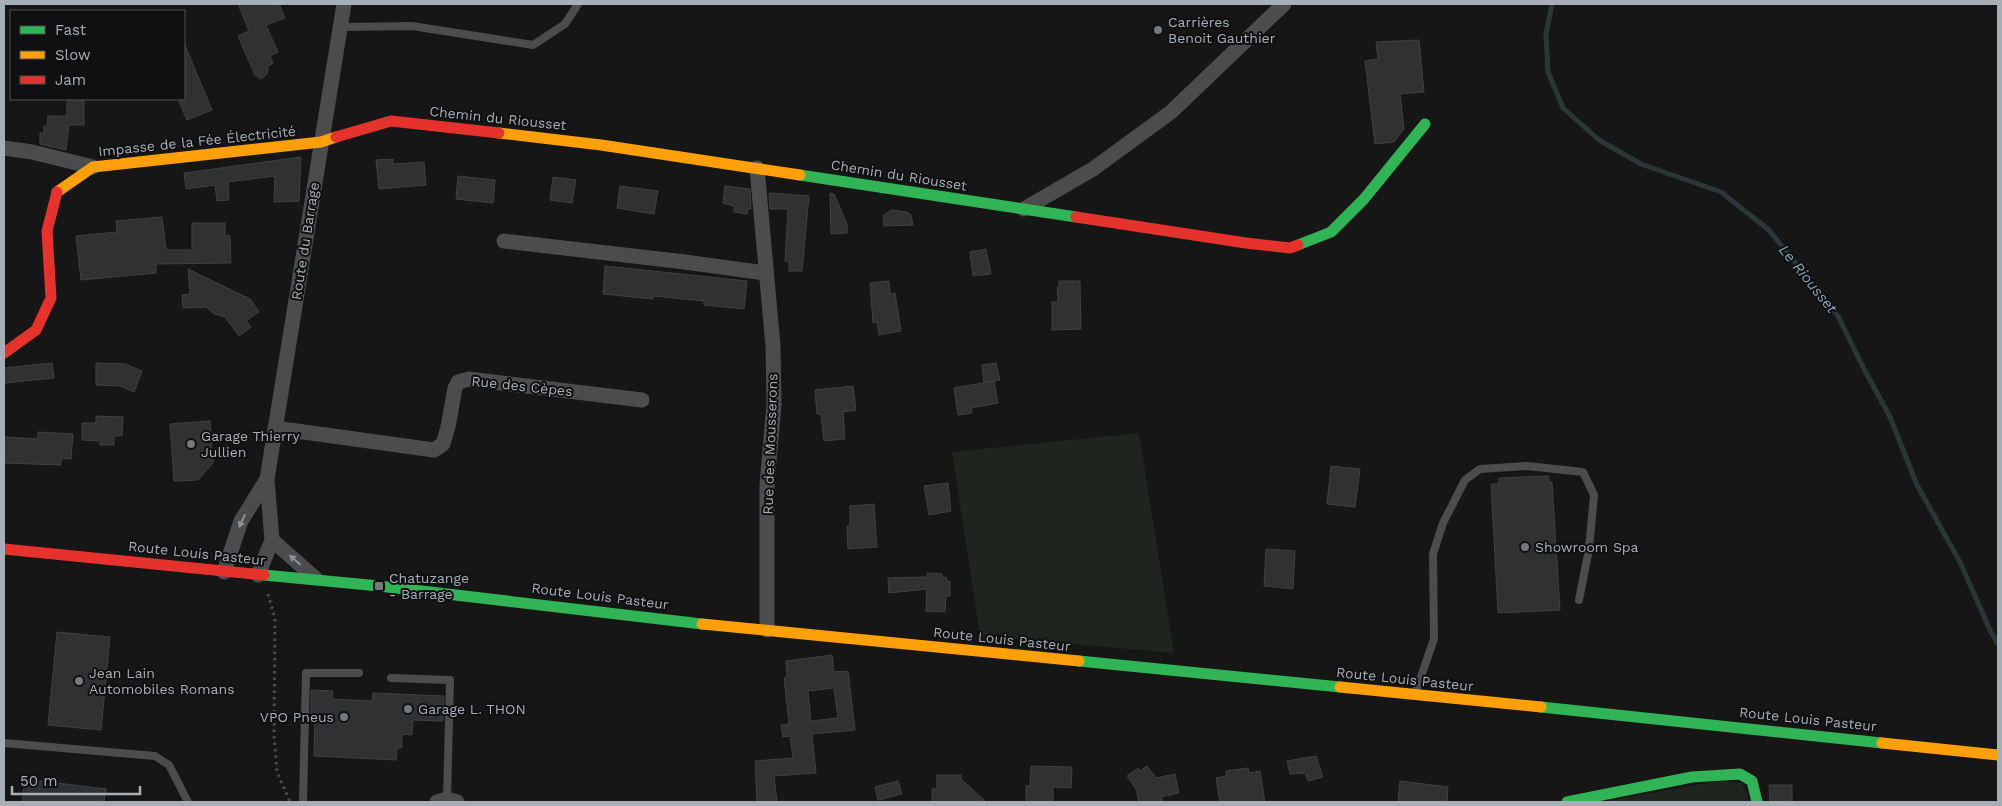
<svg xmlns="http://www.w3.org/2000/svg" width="2002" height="806" font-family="'Work Sans',sans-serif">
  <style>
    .green { fill: #1e241e }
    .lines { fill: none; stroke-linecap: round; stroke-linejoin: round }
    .stream { stroke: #2b3639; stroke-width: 5 }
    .building { fill: #303132; stroke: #3e4142; fill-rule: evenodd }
    .path { stroke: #4c4d50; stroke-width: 3; stroke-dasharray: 2.5 4; stroke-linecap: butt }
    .lane { stroke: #4a4c4e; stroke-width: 8 }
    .street { stroke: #4a4c4e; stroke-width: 15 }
    .fast { stroke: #30b455; stroke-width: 11 }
    .slow { stroke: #ff9f0a; stroke-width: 11 }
    .jam { stroke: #e5322d; stroke-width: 11 }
    .oneway { fill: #8b9197 }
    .poi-dot { fill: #74797e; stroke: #101012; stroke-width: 2 }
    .labels { text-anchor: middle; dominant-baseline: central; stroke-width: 4; stroke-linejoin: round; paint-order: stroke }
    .poi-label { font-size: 14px; fill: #a7afb6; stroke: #101012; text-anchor: start }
    .street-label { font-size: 14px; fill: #a7afb6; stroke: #101012 }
    .water-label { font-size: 15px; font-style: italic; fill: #7ea4b1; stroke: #101012 }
  </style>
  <rect width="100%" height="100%" fill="#161616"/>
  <path class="green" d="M1139 433 1174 653 980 636 952 452Z
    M1718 781 1742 783 1750 802H1600Z"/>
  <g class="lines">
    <path class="stream" d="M1552 4 1546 34 1548 72 1563 108 1599 140 1641 164 1721 192 1769 230 1838 316 1864 369 1890 417 1917 485 1960 562 1990 630 1998 644"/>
  </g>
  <path class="building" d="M238 4H279L285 18 266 25 278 52 270 56 273 63 268 66 267 74 261 79 255 75 238 36 249 31Z
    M1419 40 1424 92 1400 94 1404 129 1394 142 1375 144 1365 61 1378 59 1376 42Z
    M184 43 212 110 187 120 178 99H184Z
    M67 100H84V125H69L66 150 40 144V133H44V126H47L48 116H67Z
    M301 157 299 201 274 202 275 176 228 182 229 200 217 201 215 185 186 189 184 173Z
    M393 159V164L424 162 426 185 379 189 376 160Z
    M458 176 495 180 493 203 456 199Z
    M553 177 576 180 572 203 550 200Z
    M620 186 658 191 654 214 617 208Z
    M725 186 750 189 751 209H748L747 214 734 212V206L723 203Z
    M769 193 809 196 802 271H789V262L785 261 788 209H770Z
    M830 193 834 194 847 224V233L831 234Z
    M891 210 907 212 911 215 913 225 884 226 883 216Z
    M162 217 166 250H192V223H225V235L230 236 231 263 156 264V273L81 280 76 236 117 232 116 221Z
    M986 249 991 274 973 276 970 252Z
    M605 266 747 281 744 309 704 305V301L653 296V299L603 294Z
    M188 269 250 299 259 312 246 321 251 327 239 336 225 317 214 314 206 307 183 308 182 295 190 294Z
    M889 281 890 294 895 293 901 331 879 335 877 322 873 323 870 283Z
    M1059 281H1080L1081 329 1052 330V302H1058L1057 287H1059Z
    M52 363 54 378 4 383V368Z
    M96 363 125 364 142 371 134 392 120 386 96 385Z
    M996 363 1000 380 994 381 998 403 971 408 972 413 958 415 954 388 993 381 984 383 982 365Z
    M853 386 856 410 843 412 845 439 824 441 821 414H817L815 390Z
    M96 416 123 417 122 436H114V445H100V441L82 440V423H96Z
    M210 421 213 463 198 480 174 481 170 424Z
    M38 432 73 434 71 459 61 458V465L4 463V437L38 439Z
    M1331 466 1360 469 1355 507 1327 504Z
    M1549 476V482H1552L1560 610 1498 613 1491 484H1499V478Z
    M948 483 951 511 929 515 924 486Z
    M874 504 877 547 848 549 847 526H850V506Z
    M1266 549 1295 551 1293 589 1264 586Z
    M927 573 942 574V577H946L947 581H950V596H946L945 612 926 611 927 589 889 593 888 578 927 577Z
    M57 632 110 637 101 730 48 725Z
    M832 655 834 672 848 671 855 730 812 734 816 773 774 776 777 802H757L755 761 793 758 790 736 783 737 781 725 789 724 784 678 787 677 786 661ZM834 688 838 718 811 721 808 691Z
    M311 690 333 691 332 699 372 701 373 693 444 696 443 721 413 720 412 735 402 734V748H397L396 760 314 756 315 716 311 715Z
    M1316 756 1323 777 1308 781 1305 773 1290 774 1287 761Z
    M1031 766 1072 767 1071 788 1053 787V802H1026V786H1030Z
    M1147 766 1156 778 1175 774 1179 793 1161 797 1163 802H1139L1136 789 1127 776 1138 768 1140 771Z
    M1248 768 1249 773 1260 771 1265 802H1220L1216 778 1226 776V771Z
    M937 775H961V779L986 802H932V789H937Z
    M25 779 106 789 104 802H22Z
    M898 781 902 794 878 800 875 787Z
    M1400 781 1448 787 1447 802H1398Z
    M1769 785H1792V802H1770Z"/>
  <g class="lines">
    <path class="path" d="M268 594 275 619 274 735 277 772 290 802"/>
    <path class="lane" d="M340 27 412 26 533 45 565 24 578 4
      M391 678 450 680 447 799
      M1416 691 1434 639 1433 554 1443 523 1465 480 1480 469 1527 466 1583 472 1594 495 1589 549 1579 600
      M4 743 155 756 169 765 188 802
      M303 802 306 673H359"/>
    <path class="street" d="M4 148 32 152 93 167
      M757 168 773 346 774 404 767 485V630
      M1024 209 1093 169 1171 112 1284 4
      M504 241 685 262 765 273
      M275 428 434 450 443 444 448 427 455 388 458 382 469 379 642 400
      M272 540 315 578
      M224 572 241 521 267 479
      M258 575 272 540 267 479 344 4
      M437 802 447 799 457 802"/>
    <path class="fast" d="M800 175 1076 217
      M1298 245 1331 232 1364 199 1425 124
      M264 575 379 586 702 624
      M1079 661 1340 687
      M1541 707 1882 743
      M1567 802 1692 777 1740 774 1752 781 1757 802"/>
    <path class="slow" d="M499 133 601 145 800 175
      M57 192 93 167 321 142 336 137
      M702 624 1079 661
      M1340 687 1541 707
      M1882 743 1998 755"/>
    <path class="jam" d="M336 137 391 121 499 133
      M1076 217 1246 243 1290 248 1298 245
      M4 353 36 330 51 298 47 231 57 192
      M4 549 264 575"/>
  </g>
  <defs><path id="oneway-solid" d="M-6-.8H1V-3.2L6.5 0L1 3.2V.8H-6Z" transform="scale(1.25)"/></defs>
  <g class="oneway">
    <use href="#oneway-solid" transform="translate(242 521) rotate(115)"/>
    <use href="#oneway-solid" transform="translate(295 560) rotate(-139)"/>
  </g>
  <g class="poi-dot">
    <circle cx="1158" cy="30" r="5"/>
    <circle cx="191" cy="444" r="5"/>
    <circle cx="1525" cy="547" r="5"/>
    <rect x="374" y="581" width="10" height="10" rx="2.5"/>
    <circle cx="79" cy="681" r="5"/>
    <circle cx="408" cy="709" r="5"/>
    <circle cx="344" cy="717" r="5"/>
  </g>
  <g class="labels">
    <g class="poi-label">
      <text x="1168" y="22">Carrières<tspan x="1168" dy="16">Benoit Gauthier</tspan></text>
      <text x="201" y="436">Garage Thierry<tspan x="201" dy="16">Jullien</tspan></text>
      <text x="1535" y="547">Showroom Spa</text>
      <text x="389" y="578">Chatuzange<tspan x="389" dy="16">- Barrage</tspan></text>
      <text x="89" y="673">Jean Lain<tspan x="89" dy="16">Automobiles Romans</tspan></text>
      <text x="418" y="709">Garage L. THON</text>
      <text x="334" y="717" text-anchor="end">VPO Pneus</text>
    </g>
    <g class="street-label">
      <text transform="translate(498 118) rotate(6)">Chemin du Riousset</text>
      <text transform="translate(197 141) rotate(-6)">Impasse de la Fée Électricité</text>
      <text transform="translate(899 175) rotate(9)">Chemin du Riousset</text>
      <text transform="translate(305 241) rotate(-81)">Route du Barrage</text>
      <text transform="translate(522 386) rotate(6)">Rue des Cèpes</text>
      <text transform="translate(770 444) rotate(-88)">Rue des Mousserons</text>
      <text transform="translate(197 553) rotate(6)">Route Louis Pasteur</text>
      <text transform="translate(600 596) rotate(7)">Route Louis Pasteur</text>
      <text transform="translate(1002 639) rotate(6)">Route Louis Pasteur</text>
      <text transform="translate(1405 679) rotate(6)">Route Louis Pasteur</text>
      <text transform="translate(1808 719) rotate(6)">Route Louis Pasteur</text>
    </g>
    <g class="water-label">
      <text transform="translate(1808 279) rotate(51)">Le Riousset</text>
    </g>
  </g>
  <rect width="2002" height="806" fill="none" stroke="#a7afb6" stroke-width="10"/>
  <rect x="10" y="10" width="175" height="90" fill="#101012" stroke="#4c5054"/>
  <rect x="20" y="26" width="25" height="8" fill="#30b455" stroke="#4c5054"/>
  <text x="55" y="35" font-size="15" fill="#a7afb6">Fast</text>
  <rect x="20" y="51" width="25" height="8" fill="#ff9f0a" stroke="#4c5054"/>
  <text x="55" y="60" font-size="15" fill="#a7afb6">Slow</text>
  <rect x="20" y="76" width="25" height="8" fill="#e5322d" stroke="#4c5054"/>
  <text x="55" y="85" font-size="15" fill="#a7afb6">Jam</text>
  <path d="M12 786v8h128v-8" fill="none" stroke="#a7afb6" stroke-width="2.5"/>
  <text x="20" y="786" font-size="15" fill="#a7afb6" stroke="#101012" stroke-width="4" paint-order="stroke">50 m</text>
</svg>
